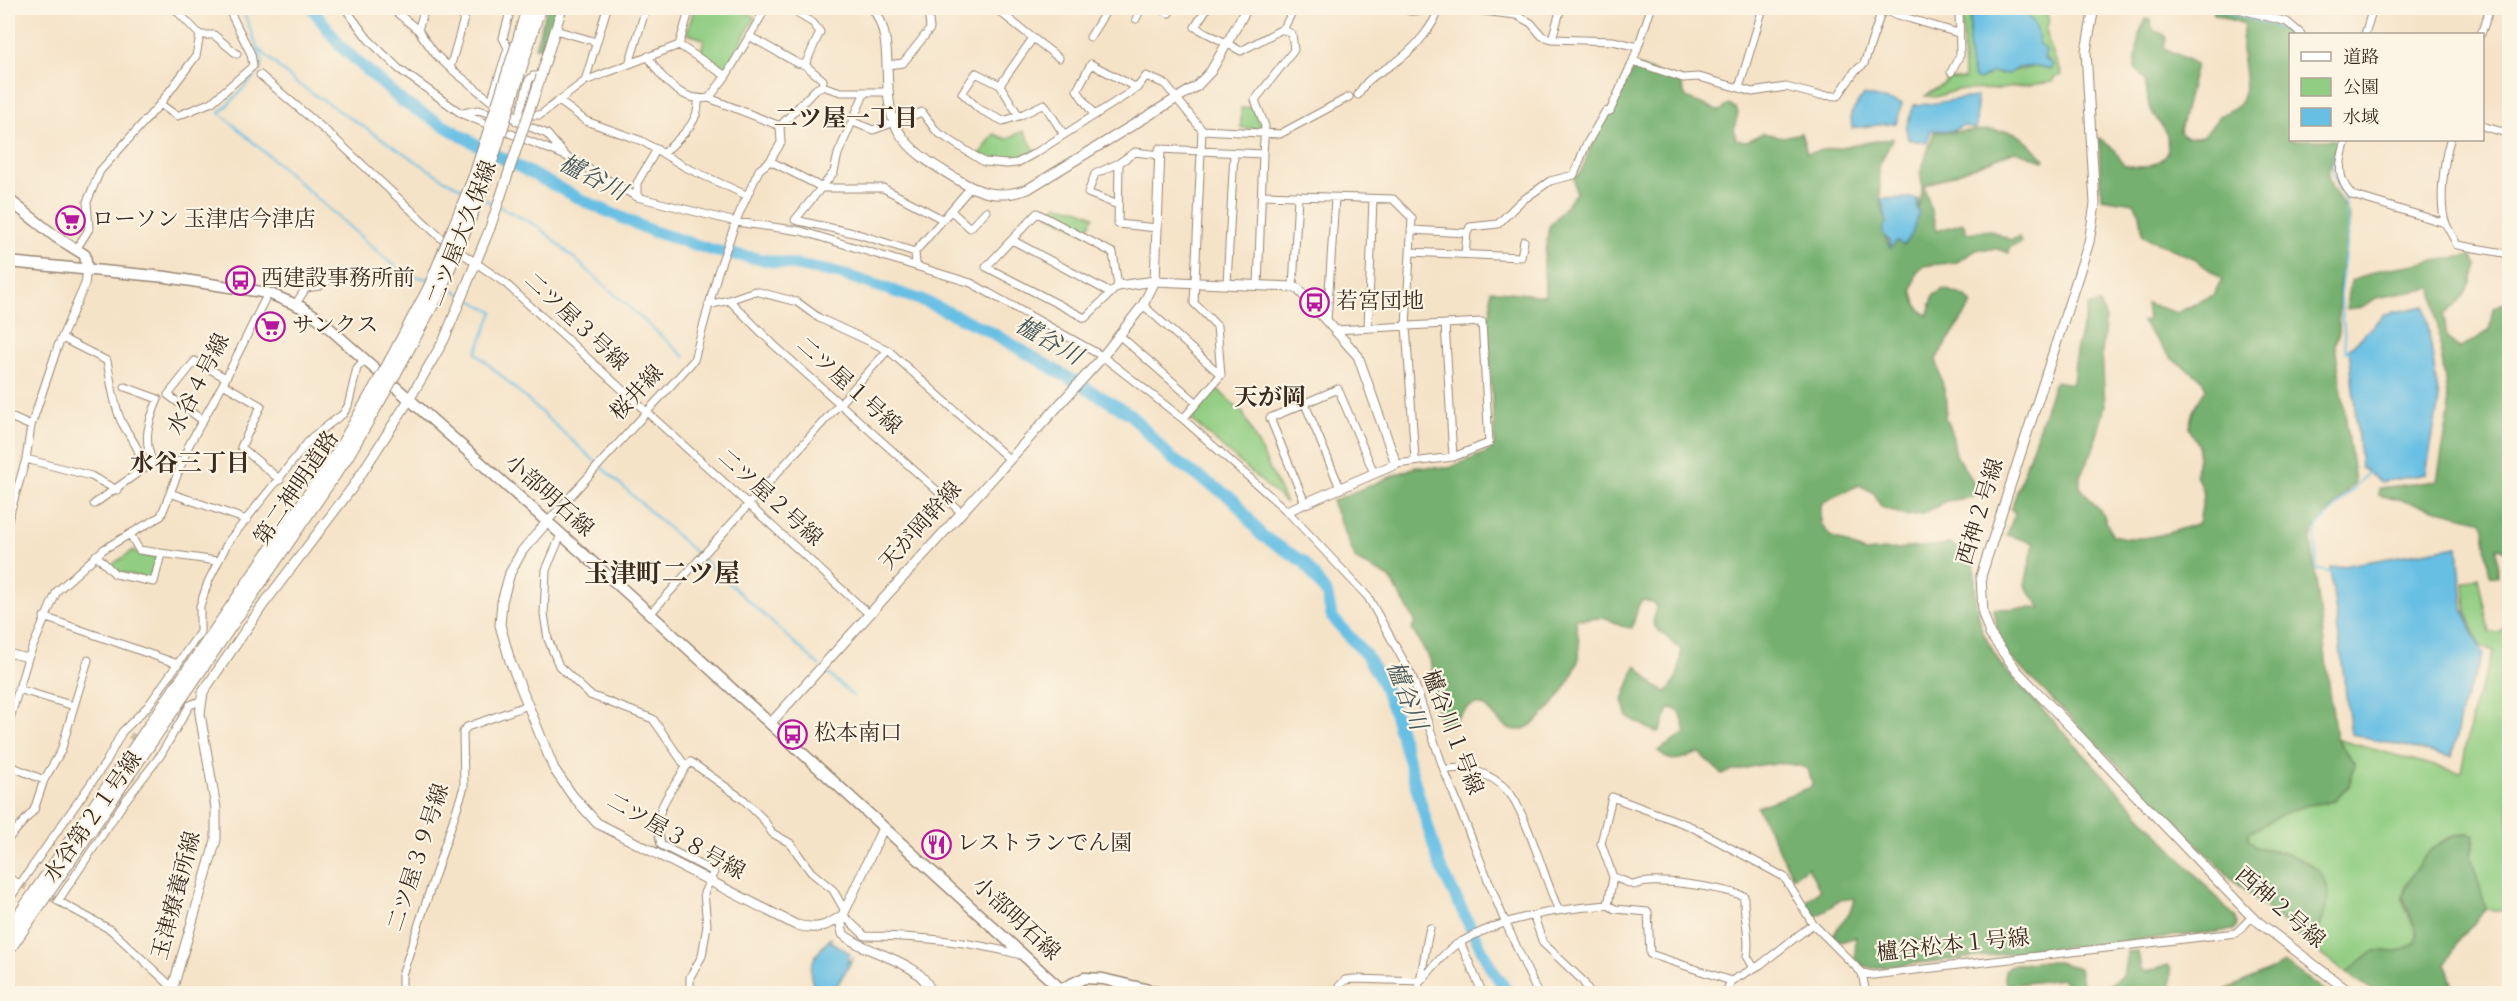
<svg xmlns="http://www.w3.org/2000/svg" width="2517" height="1001" font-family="'Sorts Mill Goudy','Noto Serif JP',serif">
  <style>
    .green { fill: #91cd82; stroke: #667c50; stroke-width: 1.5 }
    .forest { fill: #74b070; stroke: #586d47; stroke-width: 1.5 }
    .water { fill: #67bfe4; stroke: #517481; stroke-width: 1.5 }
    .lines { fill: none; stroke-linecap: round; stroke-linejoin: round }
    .stream { stroke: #67bfe4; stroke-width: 2 }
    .river { stroke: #67bfe4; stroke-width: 12 }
    .street-tunnel { stroke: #d0bea6; stroke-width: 7; stroke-dasharray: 7 3.5; stroke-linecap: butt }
    .street-casing { stroke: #988673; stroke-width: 9 }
    .secondary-casing { stroke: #988673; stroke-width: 11 }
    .primary-casing { stroke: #988673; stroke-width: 13 }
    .highway-casing { stroke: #988673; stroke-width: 14 }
    .street { stroke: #fff; stroke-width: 7 }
    .secondary { stroke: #fff; stroke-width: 9 }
    .primary { stroke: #fff; stroke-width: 10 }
    .highway { stroke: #fff; stroke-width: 12 }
    .secondary-bridge-casing { stroke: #988673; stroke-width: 11; stroke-linecap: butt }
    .highway-bridge-casing { stroke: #988673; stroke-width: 14; stroke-linecap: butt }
    .secondary-bridge { stroke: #fff; stroke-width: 9 }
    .highway-bridge { stroke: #fff; stroke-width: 12 }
    .labels { text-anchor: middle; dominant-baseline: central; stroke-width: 4.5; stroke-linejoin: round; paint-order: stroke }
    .poi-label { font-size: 22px; fill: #3b2a1e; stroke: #fcf5e5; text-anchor: start }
    .street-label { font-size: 22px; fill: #3b2a1e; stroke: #fcf5e5 }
    .neighbourhood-label { font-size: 24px; font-weight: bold; fill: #3b2a1e; stroke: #fcf5e5 }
    .water-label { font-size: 24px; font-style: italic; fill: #485759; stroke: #fcf5e5 }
    .quarter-label { font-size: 26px; font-weight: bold; fill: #3b2a1e; stroke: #fcf5e5 }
  </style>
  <rect width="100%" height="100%" fill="#fcf5e5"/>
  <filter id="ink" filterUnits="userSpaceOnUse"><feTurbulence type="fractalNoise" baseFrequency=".0167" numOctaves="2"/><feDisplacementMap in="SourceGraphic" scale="12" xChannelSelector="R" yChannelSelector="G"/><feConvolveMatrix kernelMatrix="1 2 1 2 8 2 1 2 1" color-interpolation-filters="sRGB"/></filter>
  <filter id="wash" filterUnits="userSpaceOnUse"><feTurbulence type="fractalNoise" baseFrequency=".008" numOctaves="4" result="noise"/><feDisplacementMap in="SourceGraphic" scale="24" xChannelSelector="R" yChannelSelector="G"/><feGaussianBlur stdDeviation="1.35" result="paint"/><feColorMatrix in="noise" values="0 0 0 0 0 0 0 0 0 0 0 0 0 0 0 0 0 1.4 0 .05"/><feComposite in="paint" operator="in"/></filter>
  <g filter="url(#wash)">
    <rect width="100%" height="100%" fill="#f5e3c8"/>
    <path class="green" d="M694 8H740L755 17 726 69H722L700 55 704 40 687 33Z
      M1962 8H1972L1969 55 1992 72 1999 74 2038 66 2051 69 2044 59 2025 14 2013 8H2045L2049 21 2046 29 2049 44 2062 75 2054 78 2052 82 2000 89 1956 90 1936 97 1925 96 1951 79H1964Z
      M1252 107 1261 124 1260 129 1241 128V108Z
      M1024 131 1035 151C1018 160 997 167 979 156L994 134 1006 139Z
      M1057 205 1078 209 1094 216 1086 233 1049 215Z
      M1217 389 1243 413 1286 503 1194 422 1192 418Z
      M134 550 137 554 157 558 150 579 118 572 110 566Z
      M2478 577 2489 632 2499 633 2509 624V912L2486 909 2471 856 2475 841 2469 833C2461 834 2453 835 2446 839 2431 847 2403 881 2403 899 2403 908 2414 923 2417 933L2414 944 2400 952 2373 951 2346 973 2300 938 2310 941 2276 850 2254 847 2248 839 2249 833 2282 814 2308 805 2335 801 2349 786 2355 764 2336 739 2461 773 2473 710 2494 651 2480 646 2466 611 2464 583Z"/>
    <path class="forest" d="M547 8H557L547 43 541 48 535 47Z
      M2213 8 2284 28 2290 36V140H2339C2336 150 2328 166 2328 176 2329 191 2347 203 2350 218L2339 288V332L2335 344 2355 482 2313 531 2311 540 2336 739 2355 764 2349 785 2335 801 2308 805 2282 814 2249 833 2248 839 2255 847C2280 851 2327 860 2328 894 2329 907 2319 926 2316 939L2300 938 2231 878 2007 654 1998 633 1994 609 2041 608 2025 585 2034 543 2007 535 2015 513 2011 509 2055 381 2073 384 2076 351 2089 305 2100 304 2106 318 2102 352 2105 406 2093 450 2080 476V487L2104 516 2112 535C2143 544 2170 532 2199 523L2204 495 2196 474 2199 446 2189 427 2193 411 2206 389 2202 379 2171 358 2142 322 2148 320 2146 303 2177 313 2213 295 2222 279 2193 258 2143 236 2140 214 2134 203 2101 198 2099 138 2115 150 2123 164C2139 170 2158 167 2168 152L2167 135 2149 107 2145 80 2135 68 2139 35 2145 19 2150 20 2153 30 2163 34 2166 38 2164 48 2196 64 2180 131 2182 135 2187 138 2203 136 2221 115 2237 107C2252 87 2242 68 2242 47 2242 40 2243 31 2244 24L2214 14Z
      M1635 65 1680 81 1686 98 1720 111 1728 105 1736 108 1738 113 1734 128 1736 140 1747 141 1763 133 1783 137 1801 133 1807 153 1893 138 1879 166 1881 205 1887 222 1885 237 1890 248 1897 241 1903 245 1912 234 1917 215 1922 191 1921 171 1934 132C1953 133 1997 127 2013 132 2024 136 2036 152 2045 159L2044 161 2015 151 1924 186 1937 231 1963 223 1967 233 1990 230 2010 240 2019 237 2021 242 2010 247 2009 253 1997 249H1978L1957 262 1923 266 1917 272 1912 289 1916 305 1927 316 1934 295 1944 289 1965 296 1972 304 1936 359 1947 401 1945 418C1956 433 1951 438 1956 454 1961 470 1979 478 1974 497L1947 501 1922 514 1906 516 1881 507 1873 492 1859 485 1825 501 1821 506V523L1830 536 1865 552 1950 544 1974 558 1976 603 1982 631 2001 665 2236 918 2237 924 2234 930 1872 968 1861 965 1855 959 1856 937 1841 942 1833 935C1841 922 1853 912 1855 898L1840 900 1815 918 1806 902 1820 890 1808 867 1793 877 1757 807 1811 787 1812 782 1808 769C1781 757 1749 767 1722 774L1699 753C1684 758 1670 766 1658 751L1686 733 1680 712 1670 707 1660 731 1655 732 1628 717 1623 700 1636 665 1656 687 1666 692C1679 680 1680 667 1681 650L1656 628 1653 623 1656 607 1653 603 1643 600 1639 604 1632 628 1621 626 1607 618 1576 619C1576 632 1581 642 1579 656 1577 676 1539 732 1516 730 1488 728 1489 676 1450 726L1440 725 1430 659 1412 630 1415 621 1390 578 1356 560 1332 501 1415 467 1449 468 1490 451 1495 444 1487 318 1491 312V290L1545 296 1544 259 1549 227 1576 193 1574 178C1584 172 1586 156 1592 145 1607 118 1622 93 1635 65Z
      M2471 255 2477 265C2470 291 2464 298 2444 315L2447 337 2459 349 2489 331 2493 308 2509 300 2510 553 2497 547 2498 577 2491 576 2489 571 2483 521 2378 495 2379 488 2437 481 2449 413 2433 288 2376 298 2363 307 2346 309 2351 281 2379 270Z
      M2469 833 2474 835 2471 856 2486 909 2456 944 2446 964 2455 993H2377L2346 973 2373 951 2400 952 2414 944 2417 933 2403 897C2412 866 2435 837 2469 833Z
      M2138 951 2141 969 2147 972 2168 965 2171 969 2170 993H2096L2123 976 2127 952Z
      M2036 962H2058L2079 968 2082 984 2088 993H2076L2062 979 2009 985 2005 981V970L2009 966Z
      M2284 963 2329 993H2219Z"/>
    <path class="water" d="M1972 8C2002 7 2038 3 2039 43L2046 50 2044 59 2053 64 2051 69 2038 66 2018 68 2009 74 1992 72 1979 80 1975 78C1965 57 1969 30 1972 8Z
      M1863 95 1902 103 1896 123 1852 128 1851 114Z
      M1977 97 1976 129 1962 126 1953 131 1931 130 1927 143 1908 139 1906 128 1914 105C1936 105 1956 98 1977 97Z
      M1909 198 1918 199 1917 209 1919 212 1912 234 1903 245 1897 241 1890 248 1889 240 1883 235V227L1887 222 1881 199Z
      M2425 306 2439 400 2426 474 2381 482 2361 467 2349 349 2385 314Z
      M2458 546 2463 609 2483 655 2462 707 2452 757 2351 734 2330 568Z
      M831 938V942L850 953 847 963 854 957 834 990 813 984C805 965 818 951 831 938Z"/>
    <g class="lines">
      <path class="stream" d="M242 8 263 62 255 76 220 113 403 274 429 279
        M2214 8 2291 31 2294 34
        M260 50 295 82 445 180 465 190
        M2340 140 2332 167 2337 185 2345 200 2349 225 2340 291 2346 351 2353 354
        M484 199 495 205
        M500 207 539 227 685 357
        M445 286 461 294
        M466 297 493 312 476 353 820 666
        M2331 573 2317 569 2315 535 2317 527 2369 472
        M824 670 853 696"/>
      <path class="river" d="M312 8 341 47 403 102 479 146 586 202 652 231 715 251 838 273 924 301 989 331 1130 414 1171 458 1234 500 1261 535 1304 562 1327 594 1332 617 1366 655 1382 682 1394 712 1439 864 1491 968 1509 994"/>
    </g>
  </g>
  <g filter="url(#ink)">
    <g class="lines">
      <path class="street-tunnel" d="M130 735 160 756
        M20 884 58 901"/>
      <defs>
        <path id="street" d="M345 8 368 39 399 69 462 114 566 156 637 197 736 222 801 231 971 283 1102 356 1183 419 1287 511 1368 597 1412 676 1444 770 1503 917 1538 994
          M391 8 418 30 436 55 450 68 491 101 513 115H540L585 81 679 45 690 8
          M995 8 1033 38 1000 85 1019 116 1044 104 1063 133
          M1159 8 1169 13 1172 8
          M1207 8 1195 27 1241 51 1284 28 1294 8
          M1401 8 1410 11 1439 10
          M1458 8 1516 15 1531 23 1542 36 1552 39 1613 41 1638 47 1651 8
          M1763 8 1739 88 1752 92 1786 87 1817 95 1838 96 1855 71 1864 64 1882 10
          M1874 8 1958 33
          M2235 8 2287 22 2301 34
          M1136 19 1141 8
          M418 30 425 8
          M555 30 597 42
          M2365 34 2373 8
          M2481 34 2490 8
          M200 35H214L237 54
          M749 36 797 63 805 65 820 32 813 23 788 8
          M1090 37 1108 8
          M1033 38 1059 58
          M1552 39 1561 8
          M679 45 726 76 766 8
          M1638 47 1633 61 1683 78 1699 77 1739 88
          M648 56C660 77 681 103 709 98L780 126
          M630 61 646 8
          M805 65 823 80 822 86
          M888 65 903 63 930 29 928 8
          M450 68 467 8
          M1951 72 1960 55 1959 8
          M260 75 333 137 443 240 505 283 869 614
          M585 81 607 8
          M1000 85 976 73 962 93 979 109 1003 121 1019 116
          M865 92 838 154 834 172 795 220 858 234 915 252
          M1358 95C1367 76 1384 71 1400 59 1416 47 1433 26 1440 8
          M709 98 726 76
          M491 101 508 48 503 38 511 8
          M559 101 586 121 642 141 685 167 746 195
          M160 104 177 116 212 102 253 66 251 54 228 8
          M463 113 478 110 496 115
          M520 113 529 80 533 76H541
          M513 115 516 121 547 134 564 154
          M1094 115 1077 90 1091 64 1137 88
          M853 122 873 130 922 112 937 132 984 162 1007 164 1017 163 1037 152 1137 88 1146 76 1165 84 1202 130 1280 134 1349 97
          M2482 126 2510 134
          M1202 130 1194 303 1217 326 1221 375
          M2346 140C2340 162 2335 176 2352 195L2445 223
          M2450 140C2444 160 2438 204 2446 224 2449 231 2454 238 2457 245L2510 254
          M1160 149 1263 154 1258 286
          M664 153C679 138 700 123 698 100
          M1263 154 1265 126 1255 100 1294 50 1292 34 1282 29
          M770 161 823 188H883L942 219
          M1262 195 1393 199 1412 218 1406 326 1415 460
          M637 197V183L657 149
          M1118 205 1088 193 1095 174 1119 163
          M951 211 970 228 986 211
          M1037 213 1113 253 1118 286 1085 318 986 267Z
          M1157 228 1118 224 1119 163 1135 152 1160 155
          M1411 230 1467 233 1465 254
          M1467 233 1470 227 1498 224 1520 202 1550 181 1574 175 1585 147 1605 112 1610 111 1633 61
          M1012 240 1109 292
          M77 248 89 229 87 202 100 171 160 104 196 56 200 35 174 8
          M1410 252 1521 257 1524 241
          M916 264 915 252 970 188
          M1227 284 1234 153
          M1293 287 1298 196
          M729 300 755 291 797 302 819 318 888 350 1009 459
          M295 305 306 288 319 286 331 279
          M708 305 729 300 774 345 961 512
          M1143 305 1221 375 1183 419
          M1327 321 1335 198
          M1445 324 1453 457
          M1368 328 1373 199
          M1335 330 1482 322 1489 443 1453 457 1396 464
          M1119 335 1197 403
          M62 338 107 361C111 381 113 402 121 421 131 441 138 442 143 468
          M223 384 261 406 241 447 280 480
          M125 387 158 399C149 421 142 440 153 462
          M1305 404 1340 488
          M8 416 31 426
          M202 420 168 395 195 361 226 378
          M26 459 91 476 117 490
          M170 493 247 520
          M1305 503 1270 418 1338 389 1374 473
          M94 504 153 462 182 461
          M8 520 26 459 31 426 58 346 85 284 87 269
          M548 521 694 360 718 272 738 216 759 170 770 161 781 143 780 126 816 89 822 86 841 92H889
          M130 534 139 550 217 561
          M561 535 546 570 544 614 548 639 559 666 590 695 653 719 686 767C668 797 652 808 661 845L714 872 704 893 707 925 702 956 690 977V994
          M96 555 115 574 154 582 161 554
          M650 614 888 350
          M44 617 178 664
          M8 653 28 658
          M74 706 88 660
          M8 725 28 658 57 591 104 549 161 516 189 445 223 384 268 293
          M8 765 44 780
          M686 767 691 762 744 800 764 820 772 833 790 843 811 872 833 890 845 911
          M1444 770C1470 763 1502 778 1515 801 1532 832 1544 876 1558 909
          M8 839 34 810 44 780 61 751 74 706 18 689
          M1613 877 1634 885C1654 876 1721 888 1744 896 1743 917 1751 935 1747 956L1754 968
          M8 878 20 884
          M8 901 106 762 122 732 148 706 200 632V606L208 582 228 542 312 437 343 414 348 406 357 368 365 359
          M1608 905 1613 877 1601 843 1612 797 1690 826 1784 877 1813 924 1862 973 1873 975 2236 933 2252 917
          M1608 905 1615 909 1648 912 1650 954 1731 981
          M843 915 865 936C919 936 969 941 1021 955
          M1534 917 1543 943 1582 980 1591 994
          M1460 942 1483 994
          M1862 973 1866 994
          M1421 981C1433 968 1445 950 1461 942 1504 917 1559 909 1608 905
          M1731 981 1760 965 1813 924
          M173 988 111 930 58 901 125 801 160 756 190 705 200 701
          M402 994V975L464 787 463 732 467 727 528 705
          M1332 994 1345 980 1354 979 1421 981
          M1416 994C1424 972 1424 950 1430 928
          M1725 994 1731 981"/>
        <path id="secondary" d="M873 8C900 46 874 103 904 139 917 156 937 167 955 178 980 194 999 199 1028 189L1197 86 1211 71 1247 8
          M2094 8 2086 51 2095 204 2089 242 1981 576 1983 613 1990 634 2017 671 2252 917 2352 994
          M541 76 562 8
          M1118 286 1155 281 1293 287 1298 289 1358 356 1396 464 1287 511
          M548 521 522 551 510 573 502 602 500 625 510 661 554 769 572 795 597 823 796 925C817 930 826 927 843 915
          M770 724 1099 361 1143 305 1155 281 1160 149
          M883 828 843 915 841 924 843 934C866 955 924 960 931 994
          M171 994 216 840V808L200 714 203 692 263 605 352 488 409 400 444 340 490 228"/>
        <path id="primary" d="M8 199 56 237 85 255 87 269
          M8 262 166 277 268 293 301 307 318 318 625 591 1066 994
          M1061 989 1084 978 1103 979 1166 994"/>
        <path id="highway" d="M518 43 528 8
          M528 44 539 8
          M388 366 430 287
          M395 373 439 292
          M8 932 339 451 377 385
          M8 950 347 456 384 392"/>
      </defs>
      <use href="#street" class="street-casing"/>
      <use href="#secondary" class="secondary-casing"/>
      <use href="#primary" class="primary-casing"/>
      <use href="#highway" class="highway-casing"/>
      <use href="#street" class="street"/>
      <use href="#secondary" class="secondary"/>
      <use href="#primary" class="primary"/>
      <use href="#highway" class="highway"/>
      <defs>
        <path id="secondary-bridge" d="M490 228 541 76"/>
        <path id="highway-bridge" d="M430 287 475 176 518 43
          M439 292 485 181 528 44
          M377 385 388 366
          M384 392 395 373"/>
      </defs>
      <use href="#secondary-bridge" class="secondary-bridge-casing"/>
      <use href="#highway-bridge" class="highway-bridge-casing"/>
      <use href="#secondary-bridge" class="secondary-bridge"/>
      <use href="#highway-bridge" class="highway-bridge"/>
    </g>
  </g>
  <defs>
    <symbol id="supermarket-ring" viewBox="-11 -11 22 22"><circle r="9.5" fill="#fcf5e5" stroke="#b5179e" stroke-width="1.5"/><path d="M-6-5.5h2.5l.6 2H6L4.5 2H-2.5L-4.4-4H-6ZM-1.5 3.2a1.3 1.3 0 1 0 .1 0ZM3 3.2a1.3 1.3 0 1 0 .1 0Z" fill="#b5179e"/></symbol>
    <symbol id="bus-ring" viewBox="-11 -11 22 22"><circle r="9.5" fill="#fcf5e5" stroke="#b5179e" stroke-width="1.5"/><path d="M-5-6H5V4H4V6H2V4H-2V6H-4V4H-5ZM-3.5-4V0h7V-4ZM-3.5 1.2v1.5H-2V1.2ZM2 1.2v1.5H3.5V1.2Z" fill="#b5179e"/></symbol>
    <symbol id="restaurant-ring" viewBox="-11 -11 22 22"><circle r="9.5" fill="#fcf5e5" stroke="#b5179e" stroke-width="1.5"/><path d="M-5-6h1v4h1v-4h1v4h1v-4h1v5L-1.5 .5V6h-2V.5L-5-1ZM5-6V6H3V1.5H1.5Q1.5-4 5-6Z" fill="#b5179e"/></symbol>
  </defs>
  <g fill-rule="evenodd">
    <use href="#supermarket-ring" x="54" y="204" width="33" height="33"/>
    <use href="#bus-ring" x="224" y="264" width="33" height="33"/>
    <use href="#bus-ring" x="1298" y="286" width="33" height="33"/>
    <use href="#supermarket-ring" x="254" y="310" width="33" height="33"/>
    <use href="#bus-ring" x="776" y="718" width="33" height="33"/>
    <use href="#restaurant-ring" x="920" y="828" width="33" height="33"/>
  </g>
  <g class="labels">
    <g class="poi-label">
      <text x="92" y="221">ローソン 玉津店今津店</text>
      <text x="261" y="280">西建設事務所前</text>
      <text x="1336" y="303">若宮団地</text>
      <text x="292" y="327">サンクス</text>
      <text x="814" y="735">松本南口</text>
      <text x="957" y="845">レストランでん園</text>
    </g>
    <g class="street-label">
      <text transform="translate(464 234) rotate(-69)">二ツ屋大久保線</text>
      <text transform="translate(575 323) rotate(43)">二ツ屋３号線</text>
      <text transform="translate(200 385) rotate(-63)">水谷４号線</text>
      <text transform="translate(848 387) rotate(42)">二ツ屋１号線</text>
      <text transform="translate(638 394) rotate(-47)">桜井線</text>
      <text transform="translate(298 489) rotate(-56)">第二神明道路</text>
      <text transform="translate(548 497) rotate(42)">小部明石線</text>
      <text transform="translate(769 499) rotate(42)">二ツ屋２号線</text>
      <text transform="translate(1982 512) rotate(-73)">西神２号線</text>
      <text transform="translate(922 527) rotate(-48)">天が岡幹線</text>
      <text transform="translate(1451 733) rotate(69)">櫨谷川１号線</text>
      <text transform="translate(94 818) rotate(-55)">水谷第２１号線</text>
      <text transform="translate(675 838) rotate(29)">二ツ屋３８号線</text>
      <text transform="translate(420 858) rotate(-72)">二ツ屋３９号線</text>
      <text transform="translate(178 896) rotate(-75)">玉津療養所線</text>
      <text transform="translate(2279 909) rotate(41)">西神２号線</text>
      <text transform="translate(1015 920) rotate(43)">小部明石線</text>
      <text transform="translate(1953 947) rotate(-6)">櫨谷松本１号線</text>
    </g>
    <g class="neighbourhood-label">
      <text x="846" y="120">二ツ屋一丁目</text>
      <text x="1270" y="399">天が岡</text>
      <text x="190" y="465">水谷三丁目</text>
    </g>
    <g class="water-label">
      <text transform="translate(592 179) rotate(27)">櫨谷川</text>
      <text transform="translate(1048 342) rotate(30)">櫨谷川</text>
      <text transform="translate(1405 696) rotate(69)">櫨谷川</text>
    </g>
    <g class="quarter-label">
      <text x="662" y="575">玉津町二ツ屋</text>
    </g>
  </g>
  <rect width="2517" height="1001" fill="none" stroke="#fcf5e5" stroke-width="30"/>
  <rect x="2289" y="33" width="195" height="108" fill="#fcf5e5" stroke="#afa495" stroke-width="1.5"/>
  <rect x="2301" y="52" width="30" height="9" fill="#ffffff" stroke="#afa495" stroke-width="1.5"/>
  <text x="2343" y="63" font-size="18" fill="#3b2a1e">道路</text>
  <rect x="2301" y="78" width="30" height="18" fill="#91cd82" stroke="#afa495" stroke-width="1.5"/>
  <text x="2343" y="93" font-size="18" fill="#3b2a1e">公園</text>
  <rect x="2301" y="108" width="30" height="18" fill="#67bfe4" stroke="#afa495" stroke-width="1.5"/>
  <text x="2343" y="123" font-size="18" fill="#3b2a1e">水域</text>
</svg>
